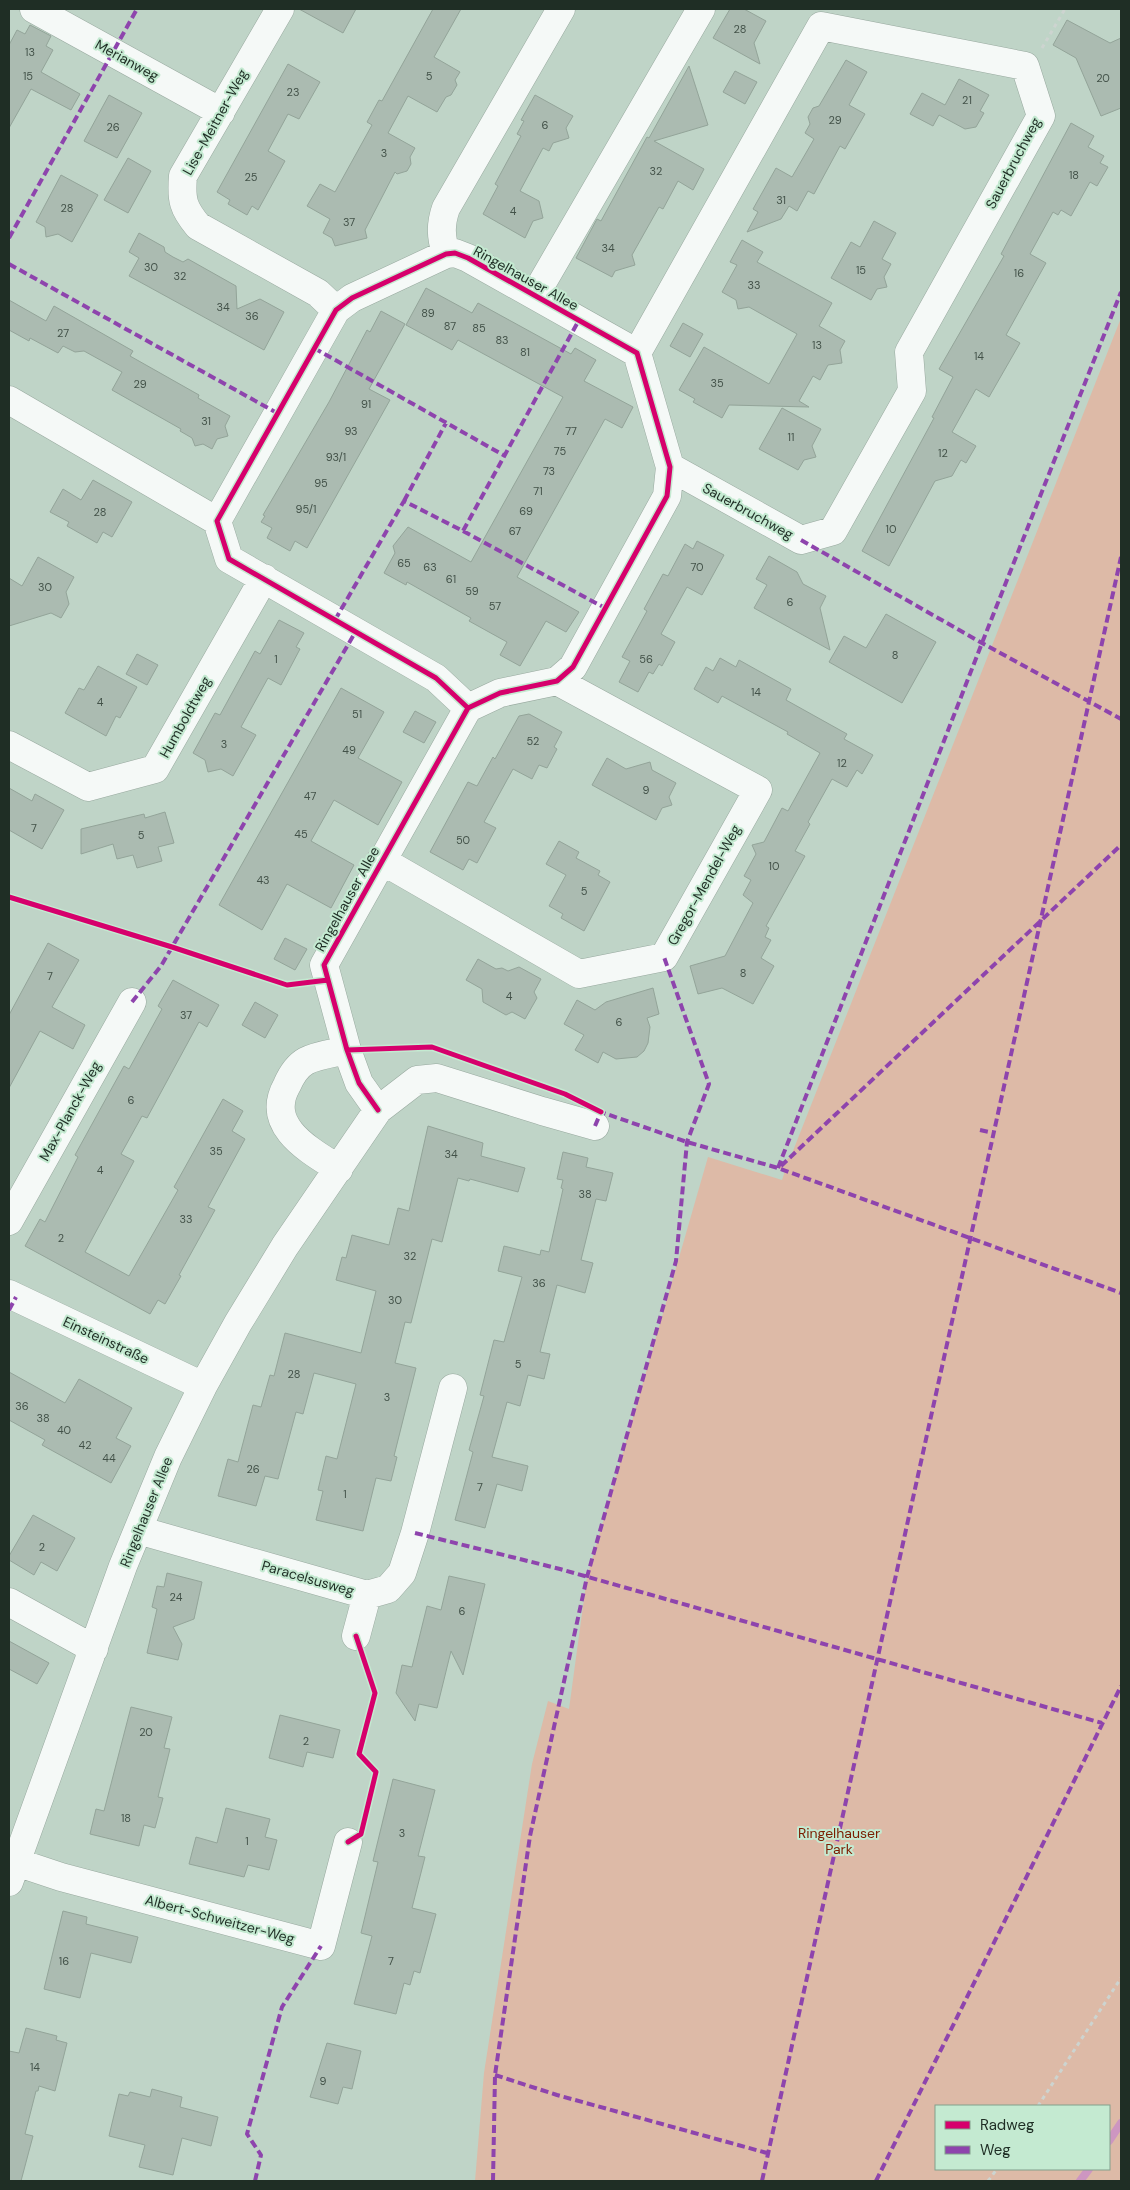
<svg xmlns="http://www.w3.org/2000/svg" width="1130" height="2190" font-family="'DM Sans',sans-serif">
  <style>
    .green { fill: #ddbaa7; fill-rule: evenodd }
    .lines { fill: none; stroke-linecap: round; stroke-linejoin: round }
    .stream { stroke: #cd96c1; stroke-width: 8 }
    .building { fill: #abbbb1; stroke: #93a499 }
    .minor-casing { stroke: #98a99f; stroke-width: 29 }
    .path { stroke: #cdd4d0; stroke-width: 3; stroke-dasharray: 4 4; stroke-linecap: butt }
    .minor { stroke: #f5f9f7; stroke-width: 28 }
    .quiet { stroke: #8e44ad; stroke-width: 4; stroke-dasharray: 8 4; stroke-linecap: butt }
    .cycleway-casing { stroke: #c4ead1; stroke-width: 8 }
    .cycleway { stroke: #d6006c; stroke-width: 5 }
    .labels { text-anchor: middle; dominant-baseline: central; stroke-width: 4; stroke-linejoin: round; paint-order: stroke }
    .number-label { font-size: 11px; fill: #435249 }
    .street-label { font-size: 14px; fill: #1f2e25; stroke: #c4ead1 }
    .park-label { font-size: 14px; fill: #7b1d00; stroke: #c4ead1 }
  </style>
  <rect width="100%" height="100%" fill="#bfd4c7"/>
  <path class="green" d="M1121 318V2181H475L484 2073 532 1764 548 1701 569 1709 587 1577 708 1157 782 1180 785 1171 778 1168 791 1156ZM1109 2106V2169H936V2106Z"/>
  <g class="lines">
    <path class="stream" d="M1109 2141 1121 2123
      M1080 2181 1089 2169"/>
  </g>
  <path class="building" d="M299 9H356L343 33Z
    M433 9H461L434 57 460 72 455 80 457 85 451 95 446 97 437 112 408 96 388 133 415 148 410 157 411 164 407 171 397 174 395 172 365 230 367 238 335 246 332 238 323 233 330 219 307 206 320 184 335 192 372 125 367 122 379 100 382 101Z
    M730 9H744L766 21 754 43 760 64 713 38Z
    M1067 20 1110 43 1121 38V108L1101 116 1076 58 1053 45Z
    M30 25 51 36 46 46 53 50 41 72 80 94 71 110 31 89 9 128V45L17 30 25 34Z
    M846 60 867 72 849 105 865 114 845 149 840 146 814 194 808 191 797 211 789 206 781 219 747 232 758 212 753 209 776 168 792 177 814 139 805 133 810 124 808 117 813 108 819 106Z
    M288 64 320 82 299 119 288 114 268 151 285 161 258 210 252 206 247 215 228 204 230 200 217 192Z
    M689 66 708 125 654 141 704 169 693 190 678 181 663 209 659 207 632 255 635 265 615 271 612 277 576 258 597 219 601 221 647 137 649 138Z
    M735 71 757 82 745 104 723 92Z
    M959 79 989 95 980 111 984 113 976 127 965 129 939 115 933 126 910 114 922 93 945 105Z
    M109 95 142 113 117 158 84 141Z
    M535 95 573 116 566 128 569 138 553 143 549 151 543 148 520 191 539 201 543 218 533 221 525 238 483 214 498 186 495 184 521 136 517 134 524 121 521 120Z
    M1071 123 1094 136 1088 147 1104 156 1100 163 1108 167 1097 186 1090 182 1071 216 1061 210 1058 215 1053 212 1030 254 1046 263 1006 335 1020 343 989 397 976 389 952 432 976 446 966 463 961 460 952 476 935 481 889 566 862 551 934 418 932 417 953 377 939 369 1004 256 1001 254Z
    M128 158 151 171 128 213 104 200Z
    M61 175 98 195 72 242 58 234 46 237 45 227 36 222Z
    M874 221 896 233 882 259 891 264 884 277 887 287 877 289 871 300 831 278 851 242 860 247Z
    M139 233 164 247 165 252 173 257 183 262 188 259 236 286 237 309 260 299 284 312 264 350 129 276 139 258 129 252Z
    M742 240 763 252 757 262 832 303 819 326 845 341 840 350 842 363 828 365 820 380 813 376 799 401 809 407 729 405 722 418 693 402 695 399 679 390 704 347 769 384 797 334 749 307 738 309 736 300 722 292 737 265 730 262Z
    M426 288 472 313 478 303 571 354 575 348 596 360 584 381 633 407 622 428 605 419 517 577 579 612 566 632 546 621 520 666 500 655 507 642 469 621 471 618 407 582 406 585 384 573 395 553 393 546 408 527 471 562 563 397 458 340 452 350 406 325Z
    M9 300 46 321 54 306 133 351 130 356 199 395 198 398 230 416 225 426 228 436 217 439 212 449 203 444 195 446 192 438 180 431 181 429 112 390 122 372 84 351 75 352 63 346 58 353 30 338 29 341 9 330Z
    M381 311 405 324 369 389 390 400 307 548 295 541 290 551 267 538 272 528 261 522 265 516 263 515 329 402 367 330 370 332Z
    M683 323 703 334 690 357 670 346Z
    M782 408 821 429 812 446 816 457 804 460 798 470 759 449Z
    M93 480 132 502 112 537 103 532 97 543 67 526 69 522 50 512 63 489 81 500Z
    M697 541 724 555 702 595 687 587 661 634 675 642 662 666 659 664 653 674 649 672 638 692 619 682 630 661 622 657 647 611 644 609 663 574 668 576 685 544 693 549Z
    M769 556 797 572 803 584 826 596 820 608 830 650 754 608 767 585 756 579Z
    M38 557 74 577 66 592 69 604 61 618 51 613 9 626V578L22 586Z
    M886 614 936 642 902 703 829 662 844 636 866 648Z
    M279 620 304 633 296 647 300 649 281 685 268 678 241 727 256 735 233 776 221 769 208 772 205 760 193 753 215 713 220 715 255 651 260 654Z
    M137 654 158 665 147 685 126 674Z
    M720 658 736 667 739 660 791 689 786 700 847 734 844 739 873 755 862 774 857 770 847 787 832 779 808 822 810 824 795 851 805 856 766 926 769 928 765 937 771 940 761 958 774 966 753 1004 722 988 698 994 690 966 725 956 753 903 743 895 751 880 744 876 756 854 752 845 764 842 782 808 788 811 820 753 787 734 788 732 722 696 718 703 694 689 706 667 713 671Z
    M98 666 137 687 120 718 116 716 106 736 65 713 79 688 84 690Z
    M341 688 384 712 358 758 402 782 378 825 334 800 311 841 354 865 331 908 287 884 262 930 219 905Z
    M415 711 436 722 424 743 403 732Z
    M529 714 562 732 554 747 557 749 547 768 539 765 532 779 513 769 484 822 496 828 477 863 469 859 463 870 430 852 468 782 477 786 493 757 495 759 519 716Z
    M607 758 626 769 650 762 652 770 676 783 669 797 672 805 662 808 656 820 592 785Z
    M9 788 32 801 35 794 64 810 42 849 9 830Z
    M165 812 174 843 158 847 162 861 137 868 133 855 117 859 113 844 81 854V829L144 814 145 818Z
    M559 841 579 852 576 858 600 871 598 875 610 882 584 931 561 918 563 914 549 906 566 875 546 864Z
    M285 938 307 949 295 970 274 959Z
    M48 943 79 960 52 1007 85 1025 73 1049 40 1031 9 1088V1015Z
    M478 959 496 969 502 968 508 971 519 967 541 979 534 992 537 998 525 1019 512 1012 506 1015 483 1002 482 989 466 980Z
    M173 980 219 1005 207 1027 199 1022 147 1118 142 1116 121 1154 134 1161 85 1252 129 1276 178 1190 174 1187 223 1099 243 1111 232 1131 245 1139 208 1207 215 1210 179 1275 181 1276 165 1304 158 1300 150 1314 25 1246 40 1219 45 1222 78 1157 75 1155 124 1066 129 1069 162 1009 158 1006Z
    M653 988 659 1014 647 1018 650 1027 648 1043 644 1051 637 1057 616 1059 603 1052 598 1063 575 1050 584 1035 564 1024 577 1000 595 1010 606 1002Z
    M255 1002 278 1015 265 1038 242 1025Z
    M428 1126 483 1143 481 1156 525 1168 518 1192 470 1179 469 1181 458 1178 442 1242 432 1239 411 1323 405 1322 395 1363 416 1368 394 1456 397 1457 391 1481 376 1478 363 1531 316 1520 323 1491 318 1490 326 1456 337 1459 356 1384 314 1373 303 1414 296 1412 278 1479 265 1476 256 1506 218 1496 228 1459 238 1462 253 1405 261 1407 270 1375 274 1376 285 1333 361 1353 376 1291 336 1280 342 1257 346 1258 352 1235 389 1245 398 1208 409 1211Z
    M563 1152 588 1158 586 1167 613 1173 606 1201 596 1199 581 1260 593 1263 585 1293 557 1285 540 1352 550 1354 544 1379 528 1375 520 1406 507 1402 492 1457 528 1466 522 1491 497 1484 485 1528 455 1520 473 1452 469 1450 484 1396 480 1395 494 1340 504 1342 522 1277 498 1271 504 1246 540 1255 541 1250 549 1252 563 1189 561 1188 563 1180 557 1179Z
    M9 1372 65 1403 79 1379 132 1408 116 1438 131 1446 111 1483 42 1445 45 1440 9 1420Z
    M33 1515 75 1538 57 1571 41 1562 34 1575 9 1560V1556Z
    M167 1573 202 1582 194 1619 173 1627 182 1644 178 1660 147 1653 157 1609 152 1607 157 1586 164 1587Z
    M449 1576 485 1584 463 1675 451 1651 437 1708 419 1704 415 1721 396 1693 402 1665 412 1667 427 1606 441 1610Z
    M9 1641 49 1663 37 1684 9 1669Z
    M131 1707 172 1717 164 1748 170 1749 158 1797 163 1798 155 1828 144 1825 139 1846 90 1834 96 1809 104 1811Z
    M280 1715 340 1730 333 1758 307 1752 303 1767 269 1758Z
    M393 1779 435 1790 418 1856 425 1857 412 1908 436 1914 420 1973 414 1971 410 1985 404 1983 396 2014 354 2004 372 1936 361 1933 378 1862 373 1861Z
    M226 1808 270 1819 265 1837 277 1840 269 1870 248 1865 244 1877 189 1864 196 1837 217 1843Z
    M63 1911 87 1917 86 1924 138 1937 131 1963 91 1953 80 1998 44 1989Z
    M26 2028 57 2036 56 2040 67 2043 55 2091 39 2086 38 2091H36L25 2134 33 2136 21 2181H9V2051L19 2053Z
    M327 2043 361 2051 352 2089 343 2087 338 2104 310 2097Z
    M152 2089 182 2097 180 2107 218 2117 211 2146 182 2138 173 2175 139 2167 145 2145 109 2136 119 2094 128 2096 130 2092 150 2097Z"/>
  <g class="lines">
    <defs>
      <path id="minor" d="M34 9 221 112
        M280 9 183 176C181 200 183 208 198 226L318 293 336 310
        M446 254C441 237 440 225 446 208L561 9
        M535 295 701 9
        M637 353 821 26 1025 66 1041 116 909 352 912 391 833 531 801 540 670 467
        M9 400 217 521
        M9 745 88 787 155 769 264 578
        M381 860 579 974 664 957 758 790 557 681
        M378 1110 359 1083 347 1050 324 965 468 708 500 693 557 681 573 667 667 496 670 467 637 353 468 258 455 253 446 254 352 298 336 310 217 521 229 559 436 678 468 708
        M339 1169C309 1150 264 1126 287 1085 291 1076 297 1066 306 1061 317 1055 335 1053 347 1050
        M9 1221 132 1002
        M9 1294 203 1386
        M138 1530 367 1595 388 1589 402 1573 415 1533 453 1388
        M9 1602 94 1649
        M356 1636 367 1595
        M16 1862 61 1877 321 1946 348 1842
        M9 1882 123 1566 168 1457 203 1386 238 1323 285 1246 378 1110 417 1080 437 1078 542 1111 595 1126"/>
    </defs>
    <use href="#minor" class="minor-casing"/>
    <path class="path" d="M1042 48 1065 9
      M9 897 172 947 287 985 302 983
      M376 1049 432 1047 439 1049
      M1038 2106 1121 1978
      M988 2181 997 2169"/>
    <use href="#minor" class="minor"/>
    <path class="quiet" d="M9 238 137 9
      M9 264 277 413
      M314 348 505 456
      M404 501 446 423
      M463 531 605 608
      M801 540 982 643 1121 719
      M335 620 404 501 463 531 579 320
      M132 1002 161 966 356 631
      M595 1126 601 1112 687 1142 778 1168 1121 1293
      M980 1130 994 1133
      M781 1166 1121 845
      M778 1168 982 643 1121 292
      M9 1310 16 1297
      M415 1533 560 1569 1102 1723
      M495 2075 557 2095 767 2153
      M255 2181 261 2155 247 2134 282 2007 321 1946
      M493 2181 495 2075 530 1836 587 1577 676 1261 687 1142 709 1084 664 957
      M762 2181 1121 557
      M876 2181 1121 1686"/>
    <defs>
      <path id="cycleway" d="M9 897 172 947 287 985 328 980
        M347 1050 432 1047 565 1094 601 1112
        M378 1110 359 1083 347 1050 324 965 468 708 500 693 557 681 573 667 667 496 670 467 637 353 468 258 455 253 446 254 352 298 336 310 217 521 229 559 436 678 468 708
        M348 1842 361 1834 376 1772 359 1754 375 1693 356 1636"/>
    </defs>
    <use href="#cycleway" class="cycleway-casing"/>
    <use href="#cycleway" class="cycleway"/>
  </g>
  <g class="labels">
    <g class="number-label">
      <text x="740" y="29">28</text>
      <text x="30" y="52">13</text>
      <text x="28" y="76">15</text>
      <text x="429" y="76">5</text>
      <text x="1103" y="78">20</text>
      <text x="293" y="92">23</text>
      <text x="967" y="100">21</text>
      <text x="835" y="120">29</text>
      <text x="545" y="125">6</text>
      <text x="113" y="127">26</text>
      <text x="384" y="153">3</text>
      <text x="656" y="171">32</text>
      <text x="1074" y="175">18</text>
      <text x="251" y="177">25</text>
      <text x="781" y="200">31</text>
      <text x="67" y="208">28</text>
      <text x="513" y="211">4</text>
      <text x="349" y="222">37</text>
      <text x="608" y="248">34</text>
      <text x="151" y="267">30</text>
      <text x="861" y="270">15</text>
      <text x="1019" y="273">16</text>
      <text x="180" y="276">32</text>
      <text x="754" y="285">33</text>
      <text x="223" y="307">34</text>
      <text x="428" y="313">89</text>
      <text x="252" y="316">36</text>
      <text x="450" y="326">87</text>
      <text x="479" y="328">85</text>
      <text x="63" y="333">27</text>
      <text x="502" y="340">83</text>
      <text x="817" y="345">13</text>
      <text x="525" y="352">81</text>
      <text x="979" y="356">14</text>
      <text x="717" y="383">35</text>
      <text x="140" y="384">29</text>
      <text x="366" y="404">91</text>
      <text x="206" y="421">31</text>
      <text x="351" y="431">93</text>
      <text x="571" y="431">77</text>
      <text x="791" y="437">11</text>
      <text x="560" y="451">75</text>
      <text x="943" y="453">12</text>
      <text x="336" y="457">93/1</text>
      <text x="549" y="471">73</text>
      <text x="321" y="483">95</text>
      <text x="538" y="491">71</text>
      <text x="306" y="509">95/1</text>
      <text x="526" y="511">69</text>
      <text x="100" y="512">28</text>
      <text x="891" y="529">10</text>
      <text x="515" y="531">67</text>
      <text x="404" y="563">65</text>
      <text x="430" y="567">63</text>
      <text x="697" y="567">70</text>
      <text x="451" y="579">61</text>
      <text x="45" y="587">30</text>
      <text x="472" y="591">59</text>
      <text x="790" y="602">6</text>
      <text x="495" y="606">57</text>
      <text x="895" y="655">8</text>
      <text x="276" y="659">1</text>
      <text x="646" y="659">56</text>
      <text x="756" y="692">14</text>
      <text x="100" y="702">4</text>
      <text x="357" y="714">51</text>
      <text x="533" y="741">52</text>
      <text x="224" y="744">3</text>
      <text x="349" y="750">49</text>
      <text x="842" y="763">12</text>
      <text x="646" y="790">9</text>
      <text x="310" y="796">47</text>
      <text x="34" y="828">7</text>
      <text x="301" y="834">45</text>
      <text x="141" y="835">5</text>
      <text x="463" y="840">50</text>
      <text x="774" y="866">10</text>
      <text x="263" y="880">43</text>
      <text x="584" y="891">5</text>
      <text x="743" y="973">8</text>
      <text x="50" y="976">7</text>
      <text x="509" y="996">4</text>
      <text x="186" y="1015">37</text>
      <text x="619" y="1022">6</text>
      <text x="131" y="1100">6</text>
      <text x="216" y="1151">35</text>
      <text x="451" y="1154">34</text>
      <text x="100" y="1170">4</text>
      <text x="585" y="1194">38</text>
      <text x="186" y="1219">33</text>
      <text x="61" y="1238">2</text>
      <text x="410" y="1256">32</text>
      <text x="539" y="1283">36</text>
      <text x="395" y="1300">30</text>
      <text x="518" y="1364">5</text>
      <text x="294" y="1374">28</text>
      <text x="387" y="1397">3</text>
      <text x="22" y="1406">36</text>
      <text x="43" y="1418">38</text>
      <text x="64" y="1430">40</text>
      <text x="85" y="1445">42</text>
      <text x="109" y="1458">44</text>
      <text x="253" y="1469">26</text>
      <text x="480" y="1487">7</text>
      <text x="345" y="1494">1</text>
      <text x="42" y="1547">2</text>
      <text x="176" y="1597">24</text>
      <text x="462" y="1611">6</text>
      <text x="146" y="1732">20</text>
      <text x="306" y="1741">2</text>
      <text x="126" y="1818">18</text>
      <text x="402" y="1833">3</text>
      <text x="247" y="1841">1</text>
      <text x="64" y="1961">16</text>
      <text x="391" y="1961">7</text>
      <text x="35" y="2067">14</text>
      <text x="323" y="2081">9</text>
    </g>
    <g class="street-label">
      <text transform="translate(127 60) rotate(29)">Merianweg</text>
      <text transform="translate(215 122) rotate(-61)">Lise-Meitner-Weg</text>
      <text transform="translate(1013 163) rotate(-62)">Sauerbruchweg</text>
      <text transform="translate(526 278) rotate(29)">Ringelhauser Allee</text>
      <text transform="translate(748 511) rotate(29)">Sauerbruchweg</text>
      <text transform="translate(185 717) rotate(-61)">Humboldtweg</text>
      <text transform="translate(704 885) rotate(-61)">Gregor-Mendel-Weg</text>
      <text transform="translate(347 899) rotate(-61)">Ringelhauser Allee</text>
      <text transform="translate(70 1111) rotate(-61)">Max-Planck-Weg</text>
      <text transform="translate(106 1340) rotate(25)">Einsteinstraße</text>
      <text transform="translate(146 1512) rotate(-68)">Ringelhauser Allee</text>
      <text transform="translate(308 1578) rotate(16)">Paracelsusweg</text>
      <text transform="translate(220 1919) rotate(15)">Albert-Schweitzer-Weg</text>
    </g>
    <g class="park-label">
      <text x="839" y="1833">Ringelhauser<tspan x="839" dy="16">Park</tspan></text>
    </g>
  </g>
  <rect width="1130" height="2190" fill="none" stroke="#1f2e25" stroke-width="20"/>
  <rect x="935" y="2105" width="175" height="65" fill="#c4ead1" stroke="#829f8c"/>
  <rect x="945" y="2121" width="25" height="8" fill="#d6006c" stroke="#829f8c"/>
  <text x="980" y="2130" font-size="15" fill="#1f2e25">Radweg</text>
  <rect x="945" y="2146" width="25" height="8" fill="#8e44ad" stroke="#829f8c"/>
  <text x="980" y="2155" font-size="15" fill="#1f2e25">Weg</text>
</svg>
